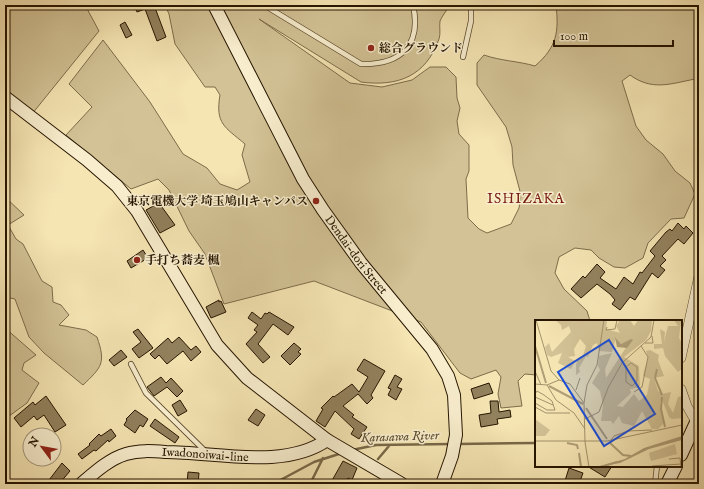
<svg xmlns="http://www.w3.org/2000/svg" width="704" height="489" font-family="'IM FELL English','Noto Serif JP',serif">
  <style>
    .green { fill: #d2c295; stroke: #7c6c4a }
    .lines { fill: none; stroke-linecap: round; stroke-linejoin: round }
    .stream { stroke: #786747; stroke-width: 2.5 }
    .building { fill: #92815d; stroke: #261500 }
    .lane-casing { stroke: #5a492d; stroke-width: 6 }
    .street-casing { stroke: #5a492d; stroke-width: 10 }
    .secondary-casing { stroke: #261500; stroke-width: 14 }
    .lane { stroke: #f8eece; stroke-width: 4.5 }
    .street { stroke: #f8eece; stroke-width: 9 }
    .secondary { stroke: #f8eece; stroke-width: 12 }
    .poi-dot { fill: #8f2418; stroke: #f8eece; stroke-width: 1.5 }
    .labels { text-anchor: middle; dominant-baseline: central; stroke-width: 3; stroke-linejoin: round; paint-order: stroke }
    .poi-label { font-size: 12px; font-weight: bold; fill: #261500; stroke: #f8eece; text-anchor: start }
    .street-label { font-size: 12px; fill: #261500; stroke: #f8eece }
    .water-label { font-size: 13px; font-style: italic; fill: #5d4c2f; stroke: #f8eece }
    .quarter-label { font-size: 14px; letter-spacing: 1px; fill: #7a1f14; stroke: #f8eece }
    .inset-river { fill: none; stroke: #af9e76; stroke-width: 2 }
    .inset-road { fill: none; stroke: #a2926b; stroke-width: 1 }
    .view { fill: #1d4ed8; fill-opacity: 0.15; stroke: #1d4ed8; stroke-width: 2 }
    .inset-edge { fill: none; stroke: #261500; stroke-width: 2 }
  </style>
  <rect width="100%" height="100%" fill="#f5e5b3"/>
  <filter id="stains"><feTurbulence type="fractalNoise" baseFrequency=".005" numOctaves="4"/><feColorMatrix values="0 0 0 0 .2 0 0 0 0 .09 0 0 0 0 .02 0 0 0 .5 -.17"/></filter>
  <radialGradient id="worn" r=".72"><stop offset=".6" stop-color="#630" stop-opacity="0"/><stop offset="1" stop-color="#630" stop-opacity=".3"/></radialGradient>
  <path class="green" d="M5 5H85L99 31 32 114 5 105Z
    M165 5H450C447 10 442 16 440 21 439 27 441 33 439 39 426 76 398 87 361 82L259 19 350 83 382 87 412 80 430 67H446L456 77 457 98 460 108 457 121 459 134 469 145V171L466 179 468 218 479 229 487 233 511 224 519 208 521 195 513 165 512 147 506 127 477 85V63L484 55C501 61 518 61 535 66 557 47 559 32 556 5H699V77L695 79C670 84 652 91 630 75L622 81 636 126 646 140 663 154 675 171 690 183 695 194 684 218 671 219 648 243 643 258 625 268 614 267 599 258 591 250 575 248 559 257 555 273 564 289 587 311 590 321H536V375L525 374 518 381 522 406 501 408 498 394 501 377 496 370 471 379 460 373 421 322 314 281 224 304 205 254 189 231 169 190 158 179 131 189 66 135 92 107 69 84 103 40 150 102 183 154 207 168 220 184 237 190 250 182 242 155 245 144C225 127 215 124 220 95L215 87H205L175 44 169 14Z
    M5 197 24 215 8 225 16 239 23 244 42 281 52 287 53 302 61 305 69 315 59 325 86 330 97 337C106 363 102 367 83 385L44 353 29 337 15 299 5 297Z
    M5 328 36 355 24 363 22 370 39 383 27 403 5 419Z"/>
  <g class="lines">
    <path class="stream" d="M693 438H699
      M458 444 536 443
      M352 450 376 445 451 444
      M378 459 389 446
      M273 484 314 462 342 453
      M310 484 323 458"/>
  </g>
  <path class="building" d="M134 5H154L166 37 157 41 145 9 137 12Z
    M125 22 132 35 126 38 120 25Z
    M159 203 175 225 160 233 146 210Z
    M678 223 684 229 686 226 693 233 684 244 678 239 662 256 666 260 660 266 665 270 658 278 652 273 635 300 630 297 620 310 612 304 615 300 610 294 597 284 581 298 571 289 583 276 585 278 597 264 605 272 600 278 616 289 624 277 633 284 640 272 642 273 655 256 650 251 666 232 670 229 672 231Z
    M143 250 148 258 131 268 127 261Z
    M219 300V302L221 301 226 312 211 318 206 307Z
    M252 312 261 319 265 313 267 314 269 312 294 327 288 335 273 324 258 344 270 357 263 363 246 344 257 332 254 330 258 325 248 318Z
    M138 329 153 348 139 358 132 349 141 342 133 332Z
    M179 337 191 350 196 346 201 352 191 361 183 351 167 364 159 355 155 359 150 354 168 338 172 343Z
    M294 343 301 349 298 352 301 354 290 365 281 356Z
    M121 350 127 357 114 366 109 360Z
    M364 359 385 371 371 395 373 398 367 404 358 394 343 406 354 415 352 417 367 427 359 439 351 434 354 429 335 411 325 427 316 421 323 409 321 408 333 396 334 397 352 384 359 392 368 377 357 370Z
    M395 375 402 379 397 387 402 389 396 400 388 395 391 389 388 388Z
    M161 377 166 383 171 378 183 391 177 397 167 387 154 396 147 387Z
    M489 383 493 393 474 399 471 389Z
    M46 396 66 425 55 432 44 415 37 420 34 416 21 427 14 418 33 402 35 405Z
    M180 400 187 411 178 416 172 405Z
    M490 401H498L499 412 510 410 511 417 497 419 498 424 481 427 479 415 491 413Z
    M256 409 265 415 258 426 248 420Z
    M135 410 148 419 143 427 140 425 135 433 124 425 127 420 126 419Z
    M155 419 179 437 175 443 150 426Z
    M111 429 116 436 109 442 108 440 96 451 94 450 82 459 78 454 90 445 89 444 99 434 101 436Z
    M343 461 357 468 352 480 348 478 344 484H330Z
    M62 463 70 471 59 484H46Z
    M587 466H612L605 477Z
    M569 468 583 473 579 484H564Z
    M188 472 199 473 198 484H187Z"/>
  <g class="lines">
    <defs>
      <path id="lane" d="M264 5 361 64C400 65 422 46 413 5
        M463 57 471 21V5
        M131 364 146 393 206 452
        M655 484 657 466"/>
      <path id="street" d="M681 358 699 276
        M681 389 687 406 696 422"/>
      <g id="secondary">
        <path id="s1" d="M214 5 303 179 323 210 361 263 432 349 448 376 454 395 456 435 452 456 442 484"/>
        <path d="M5 97 87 160 117 186 137 211 217 345 247 378 327 440"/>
        <path d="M681 455 699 416"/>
        <path id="s2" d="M81 484C94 473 109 459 126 454 139 450 152 451 166 452 216 452 284 470 327 440L402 484"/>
        <path d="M667 484 676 466"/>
      </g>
    </defs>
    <use href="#lane" class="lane-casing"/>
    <use href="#street" class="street-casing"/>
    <use href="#secondary" class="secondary-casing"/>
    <use href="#lane" class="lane"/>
    <use href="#street" class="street"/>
    <use href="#secondary" class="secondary"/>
  </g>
  <g class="poi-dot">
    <circle cx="371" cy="48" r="4"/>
    <circle cx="316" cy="201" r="4"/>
    <circle cx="137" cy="260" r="4"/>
  </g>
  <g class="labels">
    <g class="poi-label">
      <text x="379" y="48">総合グラウンド</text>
      <text x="308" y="201" text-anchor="end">東京電機大学 埼玉鳩山キャンパス</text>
      <text x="145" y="260">手打ち蕎麦 楓</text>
    </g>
    <g class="street-label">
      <text stroke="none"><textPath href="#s1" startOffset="288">Dendai-dori Street</textPath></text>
      <text stroke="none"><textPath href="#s2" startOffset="134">Iwadonoiwai-line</textPath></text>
    </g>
    <g class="water-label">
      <text transform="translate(400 437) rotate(-2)">Karasawa River</text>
    </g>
    <g class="quarter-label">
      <text x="526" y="199">ISHIZAKA</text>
    </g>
  </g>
  <g transform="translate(535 320)">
    <rect width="147" height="147" fill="#f5e5b3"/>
    <path d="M20 0H72L71 9 85 13 81 6 85 0H95L99 6 103 0H117L116 11 111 20 89 37 104 46 105 67 95 69 96 73 82 86 88 87 99 74 104 81 112 75 115 59 108 56 109 51 113 38 111 31 115 30 124 35 123 40 129 56 119 58 123 71 127 74 136 72 133 84 138 93 143 77 147 76V98L137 99 134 97 127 80 125 82 129 103 123 109H117L107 91 99 106 87 103 84 96 78 104 76 101H66L68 85 65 71 57 63 65 50 63 46 64 36 77 33 70 49 71 58 96 20 86 24 81 18 77 32 64 31 62 23 58 25 53 37 51 36 44 48 45 52 41 55V45L43 38 48 36 51 26 45 19 39 29 40 36 33 37 40 41 36 49 23 43 27 33 16 37 12 35 10 27 14 23 17 32 36 12 34 6 27 10 26 5ZM139 0H146L144 18 147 23V49L143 52 130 36 128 28 119 29V24H127L125 9 130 12 129 22 133 6H143ZM0 99 15 110 10 116H0ZM140 124 142 134 116 141 114 133Z" fill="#d2c295"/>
    <path d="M80 17 86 24 96 19 98 20 92 28 82 27ZM147 116V120L114 129 85 143 61 147 90 139 109 128Z" fill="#af9e76"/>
    <path class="inset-river" d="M0 26 11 63M122 49 120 58 127 75M14 66 48 84M127 77 126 89 130 107M51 88 72 119M32 123 42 125 43 129M75 123 88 135 96 136M44 133 46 147M66 147 82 142"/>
    <path class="inset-road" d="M1 0 16 51 24 60 35 64 49 83 50 122M72 7 71 10 80 9 82 0M110 23H118L117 16M96 43 102 47V61L97 66 91 62V47ZM0 51 6 65M0 64 12 65 24 60M12 65 21 80 39 93 50 109M41 70 45 58M99 72 107 67 113 37 106 26M0 74 2 71 9 75 17 81 20 90H12L0 83M0 77 18 85M49 83 52 65 62 45 69 0M0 87 11 93H35M50 99 64 92 73 68 87 43 116 17 119 0M76 120 79 116 93 111 117 110M0 121H72L147 105M50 122 54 147M134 139 145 138 146 147M117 146 146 144"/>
    <path class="view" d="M74 20 120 94 69 126 23 52Z"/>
    <rect width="147" height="147" class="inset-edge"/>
  </g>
  <rect width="704" height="489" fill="none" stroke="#f5e5b3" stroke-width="20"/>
  <rect x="6" y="6" width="692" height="477" fill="none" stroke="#261500" stroke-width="2"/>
  <rect x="10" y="10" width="684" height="469" fill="none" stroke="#261500"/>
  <g transform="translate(42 447) rotate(302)"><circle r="19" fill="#f8eece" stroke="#a4977c"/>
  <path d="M0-3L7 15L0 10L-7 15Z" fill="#8f2418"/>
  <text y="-6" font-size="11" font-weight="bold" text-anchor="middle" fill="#261500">N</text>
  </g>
  <path d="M554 40v6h119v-6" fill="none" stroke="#261500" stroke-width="2"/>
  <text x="560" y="40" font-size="12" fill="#261500" stroke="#f8eece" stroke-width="3" paint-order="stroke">100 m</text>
  <rect width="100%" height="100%" filter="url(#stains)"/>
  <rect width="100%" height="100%" fill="url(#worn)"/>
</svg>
